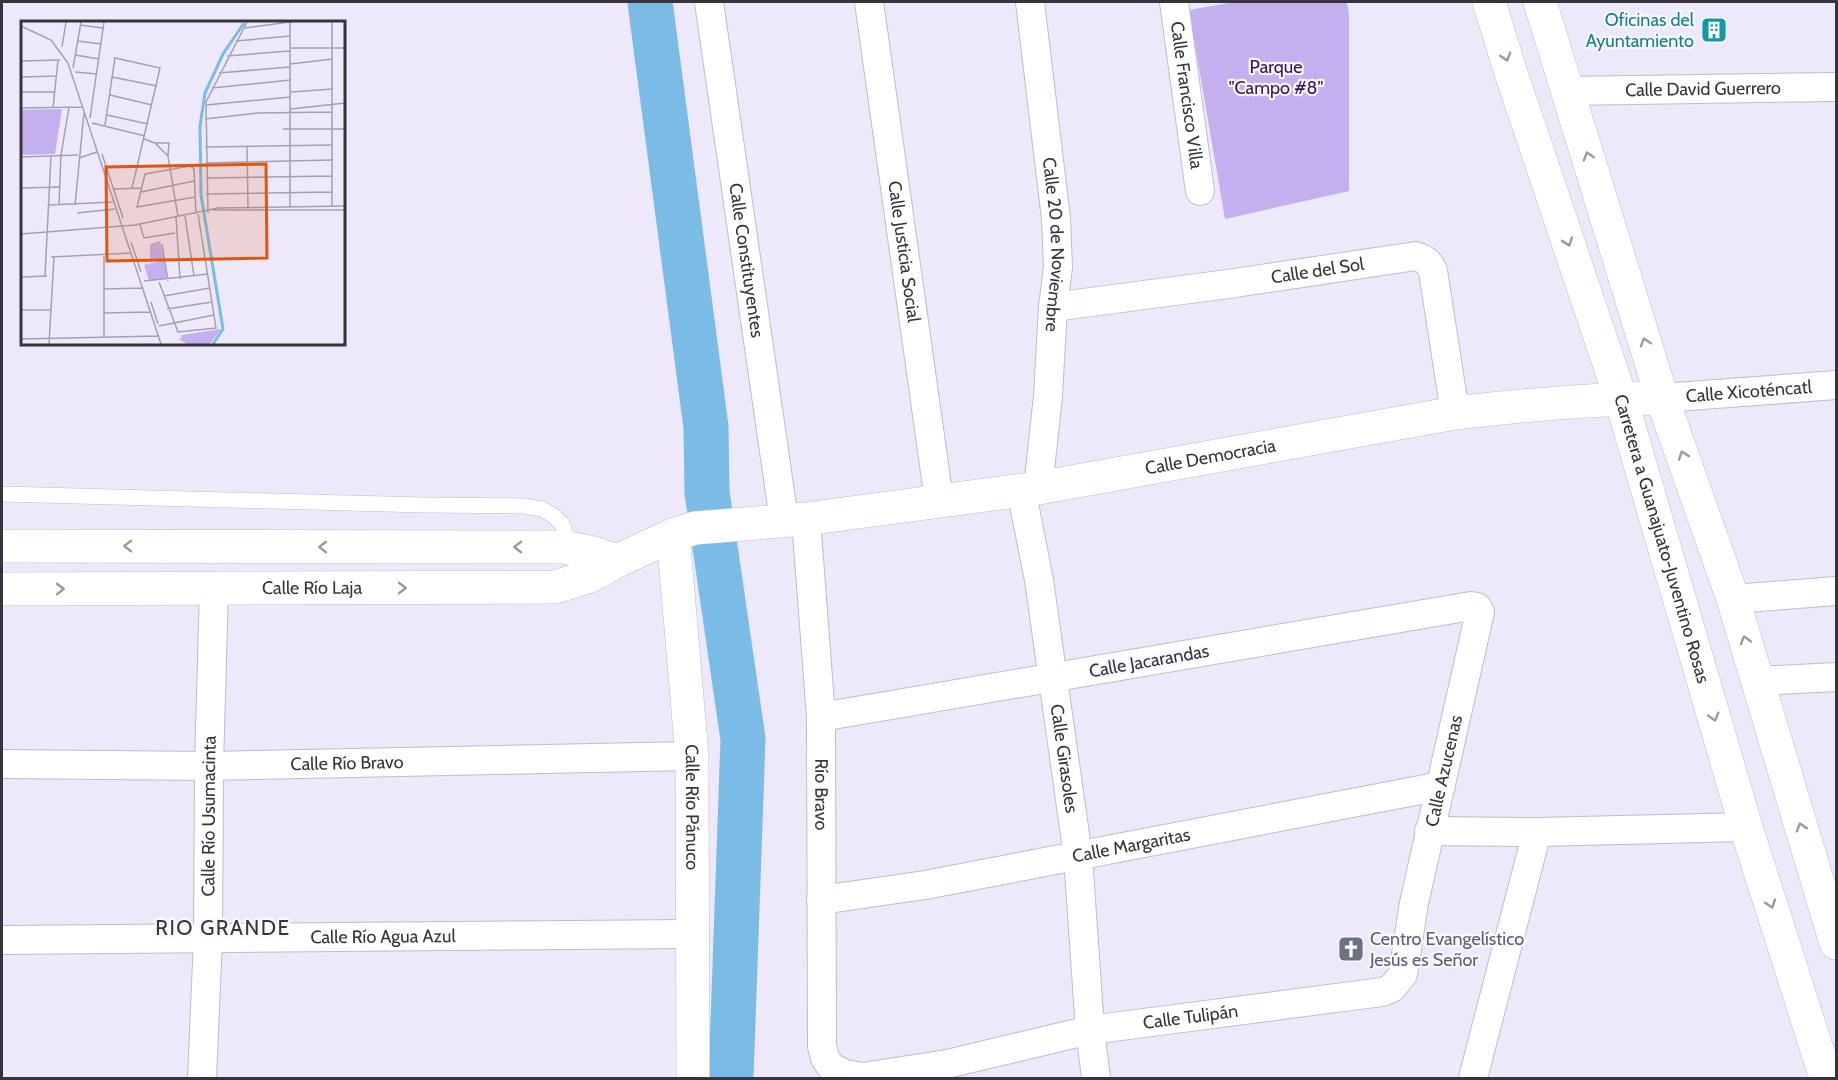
<svg xmlns="http://www.w3.org/2000/svg" width="1838" height="1080" font-family="Cabin,sans-serif">
  <style>
    .green { fill: #c4b0ee }
    .lines { fill: none; stroke-linecap: round; stroke-linejoin: round }
    .river { stroke: #7bbce7; stroke-width: 45 }
    .service-casing { stroke: #c0bbcd; stroke-width: 16 }
    .minor-casing { stroke: #c0bbcd; stroke-width: 30 }
    .tertiary-casing { stroke: #c0bbcd; stroke-width: 34 }
    .secondary-casing { stroke: #c0bbcd; stroke-width: 34 }
    .service { stroke: #fff; stroke-width: 15 }
    .minor { stroke: #fff; stroke-width: 28 }
    .tertiary { stroke: #fff; stroke-width: 33 }
    .secondary { stroke: #fff; stroke-width: 33 }
    .oneway { stroke: #9b9a9e }
    .labels { text-anchor: middle; dominant-baseline: central; stroke-width: 4.5; stroke-linejoin: round; paint-order: stroke }
    .culture-label { font-size: 18px; fill: #0d838f; stroke: #faf7ff; text-anchor: end }
    .park-label { font-size: 18px; fill: #34145c; stroke: #faf7ff }
    .street-label { font-size: 18px; fill: #37353c; stroke: #faf7ff }
    .worship-label { font-size: 18px; fill: #5b616d; stroke: #faf7ff; text-anchor: start }
    .quarter-label { font-size: 21px; letter-spacing: 1.5px; fill: #37353c; stroke: #faf7ff }
    .inset-river { fill: none; stroke: #7bbce7; stroke-width: 3 }
    .inset-road { fill: none; stroke: #a5a0af; stroke-width: 1.5 }
    .view { fill: #df570e; fill-opacity: 0.15; stroke: #df570e; stroke-width: 3 }
    .inset-edge { fill: none; stroke: #37353c; stroke-width: 3 }
  </style>
  <rect width="100%" height="100%" fill="#eee8fb"/>
  <path class="green" d="M1235 2H1347L1349 15V191L1225 219 1189 10Z"/>
  <g class="lines">
    <path class="river" d="M650 2 706 427 707 492 743 739 731 1078"/>
    <defs>
      <path id="service" d="M2 494 423 505 524 506 542 509 554 516 562 524 571 549"/>
      <g id="minor">
        <path id="s1" d="M709 2 784 520"/>
        <path id="s2" d="M869 2 939 500"/>
        <path id="s3" d="M1030 2 1056 219 1058 267 1053 307 1048 396 1038 488"/>
        <path id="s4" d="M1174 2 1200 191"/>
        <path id="s5" d="M1568 91 1836 87"/>
        <path id="s6" d="M1053 307 1228 284 1416 256C1425 259 1429 262 1433 271L1455 413"/>
        <path id="s7" d="M1662 398 1836 385"/>
        <path id="s8" d="M1021 489 1039 580 1078 856 1090 1030 1096 1078"/>
        <path id="s9" d="M806 519 821 717 822 1046 825 1058 831 1067 845 1074 863 1077 947 1064 1090 1030 1382 992 1392 988 1403 974 1414 903 1480 612 1477 607 1471 606 821 717"/>
        <path d="M1733 599 1836 591"/>
        <path d="M1756 681 1836 677"/>
        <path id="s10" d="M2 764 209 766 692 756"/>
        <path d="M1429 831 1537 832 1746 827"/>
        <path id="s11" d="M821 900 925 885 1441 786"/>
        <path id="s12" d="M2 940 692 934"/>
        <path id="s13" d="M202 1078 208 939 209 766 214 589"/>
        <path d="M1473 1078 1537 832"/>
      </g>
      <g id="tertiary">
        <path id="s14" d="M673 535 692 756 693 1078"/>
        <path d="M2 546 563 547 594 553 617 561"/>
        <path id="s15" d="M2 589 555 587 590 576 617 561 673 535 695 528 806 519 1038 488 1455 413C1524 405 1593 399 1662 398"/>
      </g>
      <g id="secondary">
        <path id="s16" d="M1489 2 1510 70 1621 399 1746 827 1826 1078"/>
        <path d="M1540 2 1662 398 1733 599 1836 943"/>
      </g>
    </defs>
    <use href="#service" class="service-casing"/>
    <use href="#minor" class="minor-casing"/>
    <use href="#tertiary" class="tertiary-casing"/>
    <use href="#secondary" class="secondary-casing"/>
    <use href="#service" class="service"/>
    <use href="#minor" class="minor"/>
    <use href="#tertiary" class="tertiary"/>
    <use href="#secondary" class="secondary"/>
  </g>
  <defs><path id="oneway-chevron" d="M-2-3.5L2.5 0L-2 3.5" fill="none" stroke-width="1.6" stroke-linecap="round" stroke-linejoin="round" transform="scale(1.5)"/></defs>
  <g class="oneway">
    <use href="#oneway-chevron" transform="translate(1506 57) rotate(73)"/>
    <use href="#oneway-chevron" transform="translate(1588 156) rotate(-107)"/>
    <use href="#oneway-chevron" transform="translate(1568 242) rotate(71)"/>
    <use href="#oneway-chevron" transform="translate(1645 342) rotate(-107)"/>
    <use href="#oneway-chevron" transform="translate(1683 455) rotate(-109)"/>
    <use href="#oneway-chevron" transform="translate(128 546) rotate(-180)"/>
    <use href="#oneway-chevron" transform="translate(323 547) rotate(-180)"/>
    <use href="#oneway-chevron" transform="translate(518 547) rotate(-180)"/>
    <use href="#oneway-chevron" transform="translate(402 588)"/>
    <use href="#oneway-chevron" transform="translate(60 589)"/>
    <use href="#oneway-chevron" transform="translate(1745 640) rotate(-106)"/>
    <use href="#oneway-chevron" transform="translate(1714 717) rotate(74)"/>
    <use href="#oneway-chevron" transform="translate(1801 827) rotate(-107)"/>
    <use href="#oneway-chevron" transform="translate(1771 904) rotate(72)"/>
  </g>
  <defs>
    <symbol id="building-square" viewBox="-11 -11 22 22"><rect x="-9" y="-9" width="18" height="18" rx="4" fill="#0f9aa8" stroke="#faf7ff"/><path d="M-4-6H4V6H1V3H-1V6H-4ZM-2.5-4.3h1.7v1.8h-1.7ZM.8-4.3h1.7v1.8H.8ZM-2.5-1h1.7V.8h-1.7ZM.8-1h1.7V.8H.8Z" fill="#fff"/></symbol>
    <symbol id="church-square" viewBox="-11 -11 22 22"><rect x="-9" y="-9" width="18" height="18" rx="4" fill="#6b7280" stroke="#faf7ff"/><path d="M-1.2-6h2.4v3.5h3.3v2.4h-3.3V6h-2.4V-.1h-3.3v-2.4h3.3Z" fill="#fff"/></symbol>
  </defs>
  <g fill-rule="evenodd">
    <use href="#building-square" x="1699" y="15" width="30" height="30"/>
    <use href="#church-square" x="1336" y="934" width="30" height="30"/>
  </g>
  <g class="labels">
    <g class="culture-label">
      <text x="1694" y="20">Oficinas del<tspan x="1694" dy="21">Ayuntamiento</tspan></text>
    </g>
    <g class="park-label">
      <text x="1276" y="67">Parque<tspan x="1276" dy="21">"Campo #8"</tspan></text>
    </g>
    <g class="street-label">
      <text stroke="none"><textPath href="#s5" startOffset="135">Calle David Guerrero</textPath></text>
      <text stroke="none"><textPath href="#s4" startOffset="94">Calle Francisco Villa</textPath></text>
      <text stroke="none"><textPath href="#s3" startOffset="244">Calle 20 de Noviembre</textPath></text>
      <text stroke="none"><textPath href="#s2" startOffset="252">Calle Justicia Social</textPath></text>
      <text stroke="none"><textPath href="#s1" startOffset="261">Calle Constituyentes</textPath></text>
      <text stroke="none"><textPath href="#s6" startOffset="267">Calle del Sol</textPath></text>
      <text stroke="none"><textPath href="#s7" startOffset="87">Calle Xicoténcatl</textPath></text>
      <text stroke="none"><textPath href="#s15" startOffset="1226">Calle Democracia</textPath></text>
      <text stroke="none"><textPath href="#s16" startOffset="564">Carretera a Guanajuato-Juventino Rosas</textPath></text>
      <text stroke="none"><textPath href="#s15" startOffset="310">Calle Río Laja</textPath></text>
      <text transform="translate(1149 661) rotate(-10)">Calle Jacarandas</text>
      <text stroke="none"><textPath href="#s8" startOffset="273">Calle Girasoles</textPath></text>
      <text stroke="none"><textPath href="#s10" startOffset="345">Calle Río Bravo</textPath></text>
      <text stroke="none"><textPath href="#s9" startOffset="1347">Calle Azucenas</textPath></text>
      <text stroke="none"><textPath href="#s9" startOffset="276">Río Bravo</textPath></text>
      <text stroke="none"><textPath href="#s14" startOffset="273">Calle Río Pánuco</textPath></text>
      <text stroke="none"><textPath href="#s13" startOffset="262">Calle Río Usumacinta</textPath></text>
      <text stroke="none"><textPath href="#s11" startOffset="315">Calle Margaritas</textPath></text>
      <text stroke="none"><textPath href="#s12" startOffset="381">Calle Río Agua Azul</textPath></text>
      <text stroke="none"><textPath href="#s9" startOffset="918">Calle Tulipán</textPath></text>
    </g>
    <g class="worship-label">
      <text x="1370" y="939">Centro Evangelístico<tspan x="1370" dy="21">Jesús es Señor</tspan></text>
    </g>
    <g class="quarter-label">
      <text x="223" y="927">RIO GRANDE</text>
    </g>
  </g>
  <g transform="translate(21 21)">
    <rect width="324" height="324" fill="#eee8fb"/>
    <path d="M41 88 34 133 0 134V89ZM139 220 143 238 129 241V223ZM143 239 146 257 128 260 123 244ZM200 308 189 323H166L159 319 161 314Z" fill="#c4b0ee"/>
    <path class="inset-river" d="M192 323 202 308 180 174 179 105 184 72 202 33 223 2"/>
    <path class="inset-road" d="M311 1V186M59 4 82 7M0 5 30 19 47 42 140 323M223 7 269 1M57 20 80 23M215 20 269 15M41 26 45 1M270 27H324M54 34 78 38M206 35 269 30M0 40 39 39M269 43 312 38M52 47 60 1M54 51 76 53M198 52 269 46M0 56 36 55M91 56 136 65M191 67 270 59M0 71H34M270 71 312 68M89 74 131 84M185 84 270 76M0 87 62 86M32 87 37 39M270 88 324 82M86 94 127 103M69 97 83 1M184 98 238 92 311 91M71 102 124 115M84 104 94 37 139 47 111 167M262 108H324M123 118 134 122 147 135M134 122H148L147 135 157 196M226 125 227 186M184 126 312 124M81 133 102 197M0 136 57 134M58 137 76 131M184 142 312 139M185 157 311 155M0 167 38 166M93 168 121 167M120 171 173 160M185 173 311 171M174 176 116 186 124 153 169 145 173 148 175 193M27 184 92 181M38 184 40 134 48 86M54 184 63 92M269 186V1M192 189H324M56 192 94 188M187 192 185 81 226 1M164 195 173 255M155 196 159 258M119 204 123 217 154 212M0 213 114 204 197 187 324 185M110 221 120 251M141 223 147 260M30 236 110 232M24 255 30 135M0 256 26 255M123 260 187 253M138 261 157 311 195 307 177 193M83 268 122 267M143 275 189 267M130 281 137 303M146 288 191 281M0 289H29M83 292 129 291M138 305 193 294M83 316V233M0 318 137 315M28 323 33 236"/>
    <path class="view" d="M245 143 246 237 86 240 85 146Z"/>
    <rect width="324" height="324" class="inset-edge"/>
  </g>
  <rect width="1838" height="1080" fill="none" stroke="#37353c" stroke-width="6"/>
</svg>
